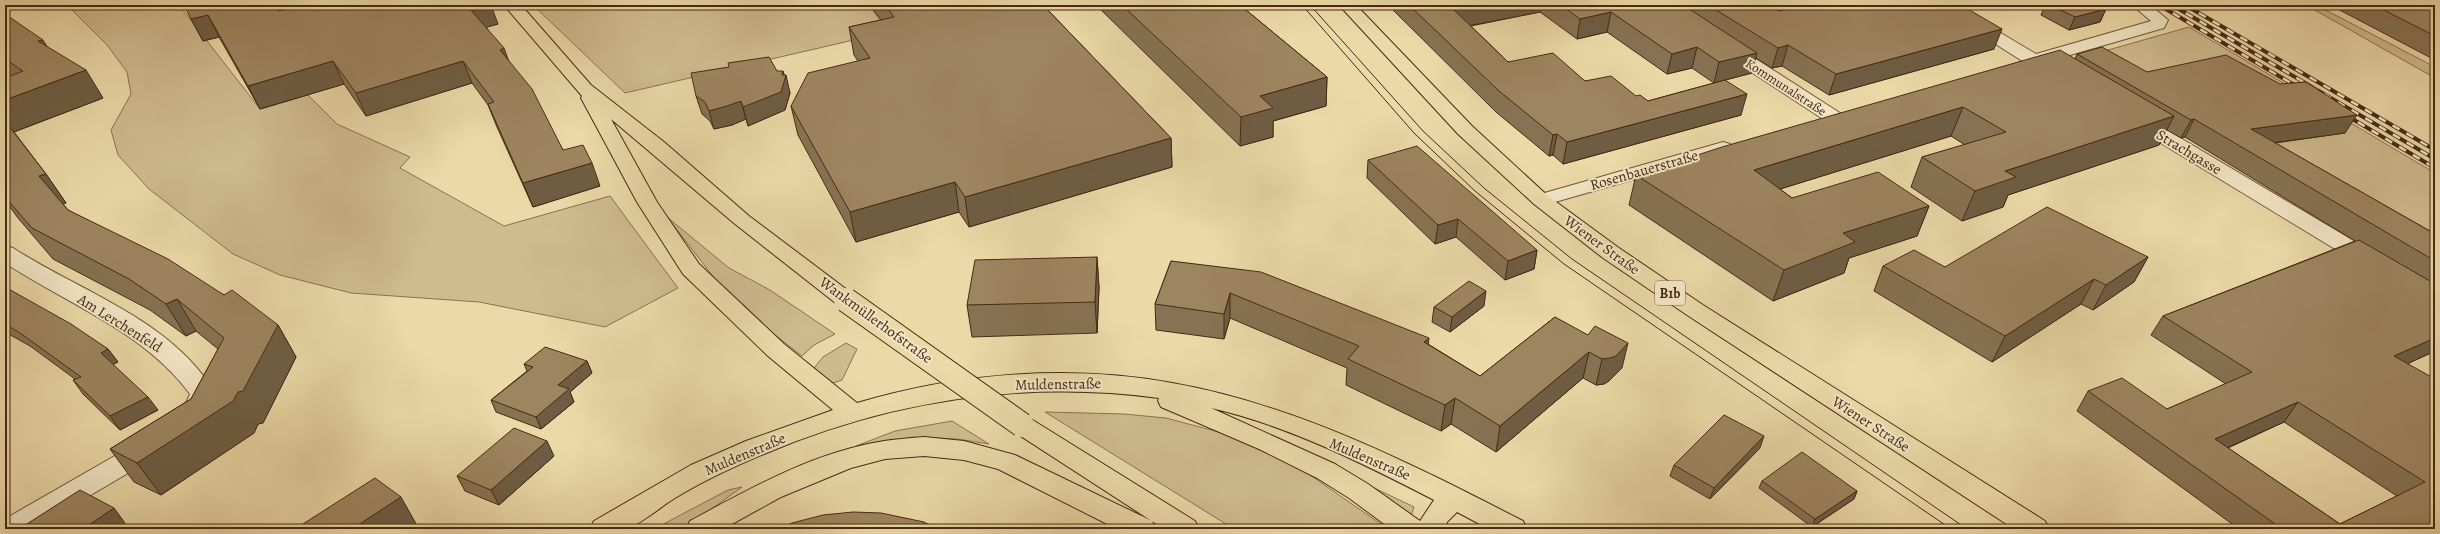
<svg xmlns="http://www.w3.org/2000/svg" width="2440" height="534" font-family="Alegreya,serif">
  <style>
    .green { fill: #cfbb8e; stroke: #8c7250 }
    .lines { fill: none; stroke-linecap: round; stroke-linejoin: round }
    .minor-casing { stroke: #715638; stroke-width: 2 }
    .major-casing { stroke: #482a13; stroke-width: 2 }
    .minor { fill: #f2e6c6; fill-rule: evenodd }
    .major { fill: #ebd9a7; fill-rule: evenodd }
    .tram { stroke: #482a13; stroke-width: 1 }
    .rail-casing { stroke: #482a13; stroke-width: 4 }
    .rail { stroke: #f2e6c6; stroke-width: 2.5; stroke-dasharray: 8; stroke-linecap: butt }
    .major-bridge-casing { stroke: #482a13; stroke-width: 26; stroke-linecap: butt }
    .major-bridge { stroke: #ebd9a7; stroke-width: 24 }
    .wall { fill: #877253; stroke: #482a13; fill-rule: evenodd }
    .shaded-wall { fill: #6e5d43; stroke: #482a13 }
    .building { fill: #9d8560; stroke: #482a13; fill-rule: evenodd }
    .labels { text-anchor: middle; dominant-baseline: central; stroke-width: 4; stroke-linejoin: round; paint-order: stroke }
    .far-street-label { font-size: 13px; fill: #482a13; stroke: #f2e6c6 }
    .shield { fill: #f2e6c6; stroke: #7b6249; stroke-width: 1 }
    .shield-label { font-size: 14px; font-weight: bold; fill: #482a13 }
    .street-label { font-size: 15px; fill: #482a13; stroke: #f2e6c6 }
  </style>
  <rect width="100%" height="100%" fill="#ebd9a7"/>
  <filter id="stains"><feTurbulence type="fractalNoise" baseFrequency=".005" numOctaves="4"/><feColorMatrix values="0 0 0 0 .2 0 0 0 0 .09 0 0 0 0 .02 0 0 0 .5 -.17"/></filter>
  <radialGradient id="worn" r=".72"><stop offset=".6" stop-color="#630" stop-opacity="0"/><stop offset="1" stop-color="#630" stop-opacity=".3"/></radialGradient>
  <path class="green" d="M67 5H131L133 7 142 5H179L260 109 308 95 337 124 410 157 400 168 504 226 610 196 678 288 605 327 479 302 351 293 280 275 233 254 149 189 118 155 111 130 131 94 127 72 107 45Z
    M533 5H869L888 32 625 93Z
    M2306 5H2316L2435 67V78Z
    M2189 27 2435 173V257L2087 56Z
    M667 217 729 268 770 290 835 334 814 345 802 356 775 335 715 279Z
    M846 343 857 349 842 380 833 383 814 368 823 357Z
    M1045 412 1124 414 1166 418 1230 435 1293 463 1388 529H1234Z
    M952 421 989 444 957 439 913 437 856 446 895 431Z
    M1366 484 1414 507 1411 516Z
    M742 487 684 529H654L728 490Z"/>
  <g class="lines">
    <defs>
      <path id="minor" d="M1934 5H1954L2036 54 2151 21 2132 5H2150L2168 20 2164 28 2049 61 2054 66 2051 70 2045 71 2027 64Z
        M1728 44 1734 45 1840 113 1842 117 1840 121H1826L1722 53 1719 49 1722 45Z
        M2138 115 2145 117 2379 256 2382 261 2379 266 2371 268 2363 266 2131 125 2129 121 2131 117Z
        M1723 142 1730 144 1733 148 1730 152 1541 206 1534 204 1531 200 1534 196Z
        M5 246 13 248C81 292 172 320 215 393L204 418 195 421 186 418 182 412 190 394C143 331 69 305 5 263Z
        M148 440 157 442 161 449 157 456 33 529H5V519L139 442Z"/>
      <path id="major" d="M504 5H521L591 85 664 142 749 216 854 295 857 300 854 305 846 307 838 305 735 224 611 119 657 202 699 264 784 344 857 403C957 373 1069 364 1172 383 1297 405 1412 464 1523 521L1527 529H1489L1457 512 1447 522 1446 529H1391L1349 498 1317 478 1259 449 1161 407 1158 401 1159 398C1023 380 891 400 764 454 733 467 703 481 675 498 662 506 639 525 626 529 617 532 601 529 590 529L594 521 691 465 746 441 833 410 768 356 683 274 637 202 581 98 582 96ZM1211 408C1289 426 1364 464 1434 500L1420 521 1368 484 1335 464Z
        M1339 5H1356L1472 126 1548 196 1619 248 1703 305 2045 521 2049 529H2014L1687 315 1603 258 1534 204 1458 134Z
        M1022 416 1031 419 1195 521 1199 529H1164L1013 431 1009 425 1013 419Z
        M924 437 964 441 1015 455 1152 521 1156 529H1117L998 469 964 460 924 456 885 459 851 468 781 497 723 529H686L690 521C751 488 814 452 884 441 897 439 911 438 924 437Z"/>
    </defs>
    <use href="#minor" class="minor-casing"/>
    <use href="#major" class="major-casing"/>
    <use href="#minor" class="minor"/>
    <use href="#major" class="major"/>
    <path class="tram" d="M1302 5 1414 133 1475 191 1564 264 1951 529
      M1310 5 1423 131 1484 188 1572 259 1967 529"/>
    <defs>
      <path id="rail" d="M2159 5 2301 89
        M2172 5 2435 159
        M2185 5 2435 150
        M2344 114 2435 168"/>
    </defs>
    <use href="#rail" class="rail-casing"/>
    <use href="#rail" class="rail"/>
    <defs>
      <path id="major-bridge" d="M846 300 1022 425"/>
    </defs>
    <use href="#major-bridge" class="major-bridge-casing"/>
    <use href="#major-bridge" class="major-bridge"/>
  </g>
  <path class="wall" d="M870 5H1043L1171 138 1172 167 969 227 959 212 856 242 798 135 791 106 858 61 854 55 849 27 881 20Z
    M1096 5H1240L1327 77 1326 106 1273 121V137L1240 146Z
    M1388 5H1768L1779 11 1994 49 1829 95 1782 66 1772 68 1756 58 1752 73 1725 80 1741 115 1563 164 1553 155 1549 156 1496 112ZM1540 12 1577 39 1607 32 1667 74 1692 68 1714 83 1648 101 1636 96 1585 81 1508 62 1471 26Z
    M2045 5H2097L2106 9 2100 22 2069 30 2041 15Z
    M2330 5H2435V60Z
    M279 11 498 24 486 27 508 60 563 150 600 186 533 207 497 127 488 105 472 83 366 116 344 84 260 109 219 37 203 41 191 19Z
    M5 14 47 47 103 98 14 132 46 174 66 203 63 204 68 210 224 295 278 325 296 357 263 423 258 424 254 433 161 495 134 482 110 449 191 399 218 349 196 331 186 336 150 310 53 259 18 218 5 200V78L9 77 5 74Z
    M2077 54 2147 72 2345 133 2275 143 2435 234V353L2433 352 2407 364 2435 529H2239L2077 411 2088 391 2167 409 2226 384 2151 335 2163 316 2355 241 2185 137 2181 138 2167 130 2159 145 2008 195 2003 207 1962 221 1911 187 1922 157 1965 145 1951 136 1780 189 1792 198 1929 206 1917 236 1849 258 1844 273 1773 301 1629 205 1636 175 2075 59ZM2284 422 2397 496 2340 524 2228 448Z
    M777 71 784 75 790 93 785 110 748 126 746 119 732 125 714 129 710 121 702 114 696 96Z
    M1368 160 1537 250 1534 269 1505 280 1456 237 1435 244 1367 178Z
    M1097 257 1099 288 1097 333 972 337 967 305Z
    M2148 257 2134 282 2093 310 2081 304 1992 362 1874 291 1883 266 1945 267Z
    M1171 261 1428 344 1480 376 1555 317 1622 368 1609 381 1604 384 1596 385 1583 378 1496 452 1451 424 1441 431 1346 385 1347 368 1230 318 1224 339 1156 330 1155 304Z
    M5 287 108 349 118 362 113 364 158 410 120 430 83 394 73 380 75 379 30 346 5 332Z
    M1484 306 1450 332 1432 322 1434 307Z
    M587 361 592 373 570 392 574 402 541 429 496 412 491 400 527 371 524 364Z
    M1760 448 1710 499 1670 476 1674 465Z
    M554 456 499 505 465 491 457 476Z
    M1762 481 1857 491 1854 499 1812 527 1759 488Z"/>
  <path class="shaded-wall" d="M480 5H491L498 24 477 30 469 8Z
    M1479 5H1542L1540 12 1452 29 1454 10Z
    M2106 9 2100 22 2069 30 2075 17Z
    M1611 12 1607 32 1577 39 1580 19Z
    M208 15 219 37 203 41 191 19Z
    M2002 29 1994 49 1829 95 1836 74Z
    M43 40 60 67 38 41Z
    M1788 45 1782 66 1772 68 1778 48Z
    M1697 47 1692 68 1667 74 1672 54Z
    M504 48 512 70 500 50Z
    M1757 53 1752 73 1714 83 1719 62Z
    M333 61 344 84 260 109 248 86Z
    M463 61 472 83 366 116 356 93Z
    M86 70 103 98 11 133 5 124V100Z
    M783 71 785 77 786 75 790 93 785 110 748 126 743 107 782 75Z
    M1327 77 1326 106 1273 121V137L1240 146 1241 117 1260 96Z
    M1747 94 1741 115 1563 164 1567 142Z
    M741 101 746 119 732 125 714 129 709 111Z
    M1963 107 1951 136 1745 200 1754 170Z
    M2357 115 2345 133 2242 147 2251 129Z
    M2174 116 2159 145 2008 195 2003 207 1962 221 1975 191 2005 171Z
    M2194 119 2185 137 2181 138 2191 120Z
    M1557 134 1553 155 1549 156 1553 135Z
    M1171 138 1172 167 969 227 965 197Z
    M592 163 600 186 533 207 523 183Z
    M46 174 66 203 59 206 39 176Z
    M955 182 959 212 856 242 850 212Z
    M1929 206 1917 236 1849 258 1844 273 1773 301 1784 270 1843 233Z
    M1458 219 1456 237 1435 244 1438 225Z
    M1537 250 1534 269 1505 280 1508 261Z
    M1097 257 1099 288 1097 333 1095 302Z
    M2148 257 2134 282 2093 310 2106 285Z
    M2094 279 2081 304 1992 362 2005 336Z
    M1486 291 1484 306 1450 332 1452 317Z
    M1230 293V318L1224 339V314Z
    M177 299 196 331 186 336 166 304Z
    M278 325 296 357 263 423 258 424 254 433 161 495 137 463Z
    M1429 338 1426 364 1424 342Z
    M2435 338V350L2433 352 2380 376 2394 356Z
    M1628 343 1622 368 1609 381 1604 384 1596 385 1602 359Z
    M108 349 118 362 110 366 101 353Z
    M1589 352 1583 378 1496 452 1500 426Z
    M587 361 592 373 570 392 574 402 541 429 536 417 558 385Z
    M148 397 158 410 120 430 110 416Z
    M1455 398 1451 424 1441 431 1445 405Z
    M2298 402 2284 422 2202 459 2215 439Z
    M1764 436 1760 448 1710 499 1714 488Z
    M547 441 554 456 499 505 491 490Z
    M1857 491 1854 499 1812 527 1815 519Z
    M401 497 419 529H352Z
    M114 508 125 523 116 529H83Z
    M80 527 82 529H75Z"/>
  <path class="building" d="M184 5H275L279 11 302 5H480L469 8 504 48 500 50 532 89 563 150 583 145 592 163 523 183 488 104 494 102 463 61 356 93 333 61 248 86 208 15 191 19Z
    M885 5H1043L1171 138 965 197 955 182 850 212 791 106 808 73 870 58 849 27 894 17Z
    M1122 5H1240L1327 77 1260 96 1273 108 1241 117Z
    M1409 5H1479L1454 10 1508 62 1553 53 1585 81 1611 76 1636 96 1640 95 1648 101 1725 80 1747 94 1567 142 1557 134 1553 135 1499 91Z
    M1561 5H1683L1757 53 1719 62 1697 47 1672 54 1611 12 1580 19Z
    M1708 5H1768L1779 11 1803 5H1961L2002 29 1836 74 1788 45 1778 48Z
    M2050 5H2097L2106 9 2075 17Z
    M2374 5H2435V36Z
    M5 14 43 40 38 41 86 70 5 100V78L23 71 5 59Z
    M2102 47 2147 72 2226 55 2280 84 2306 82 2357 115 2251 129 2435 234V261L2194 119 2191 120 2077 54Z
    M2060 50 2174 116 2005 171 2016 177 1975 191 1922 157 2006 132 1963 107 1754 170 1792 198 1878 172 1929 206 1843 233 1855 242 1784 270 1636 175 1722 147Z
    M769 57 777 71H783L782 75H786L781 92 743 107 741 101 727 106 709 111 705 102 696 96 691 73 729 67 728 63Z
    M5 121 46 174 39 176 68 210 168 259 224 295 232 290 278 325 243 391 238 392 233 401 137 463 110 449 191 399 224 338 177 299 166 304 129 279 32 228 5 197Z
    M1417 146 1537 250 1508 261 1458 219 1438 225 1368 160Z
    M2047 207 2148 257 2106 285 2094 279 2005 336 1883 266 1914 250 1945 267Z
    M2359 240 2435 284V338L2394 356 2435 379V529H2282L2088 391 2122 378 2167 409 2252 372 2163 316ZM2298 402 2425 482 2340 524 2215 439Z
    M1097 257 1095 302 967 305 975 260Z
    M1171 261 1261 272 1429 338 1424 342 1480 376 1555 317 1588 335 1595 326 1628 343 1616 356 1610 358 1602 359 1589 352 1500 426 1455 398 1445 405 1348 359 1359 346 1230 293 1224 314 1155 304Z
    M1469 281 1486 291 1452 317 1434 307Z
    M5 287 71 324 108 349 101 353 148 397 110 416 73 380 81 377 20 333 5 324Z
    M545 347 587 361 558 385 569 389 536 417 491 400 533 367 524 364Z
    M1724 415 1764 436 1714 488 1674 465Z
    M514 428 547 441 491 490 457 476Z
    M1802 452 1857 491 1815 519 1762 481Z
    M375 478 401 497 352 529H295Z
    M80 490 114 508 83 529 80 527 75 529H19Z
    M853 512 881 513 924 522 937 529H779L792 523 823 515Z"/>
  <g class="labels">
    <g class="far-street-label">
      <text transform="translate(1786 87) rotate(33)">Kommunalstraße</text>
    </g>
    <rect class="shield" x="1655" y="281" width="30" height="24" rx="3"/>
    <g class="shield-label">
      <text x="1670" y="293">B1b</text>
    </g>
    <g class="street-label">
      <text transform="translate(2189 152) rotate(31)">Strachgasse</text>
      <text transform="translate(1644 170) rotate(-16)">Rosenbauerstraße</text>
      <text transform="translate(1602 245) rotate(36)">Wiener Straße</text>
      <text transform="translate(876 320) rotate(36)">Wankmüllerhofstraße</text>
      <text transform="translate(120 323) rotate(32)">Am Lerchenfeld</text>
      <text transform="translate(1058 384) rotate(-1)">Muldenstraße</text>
      <text transform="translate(1871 424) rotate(33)">Wiener Straße</text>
      <text transform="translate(745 454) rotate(-23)">Muldenstraße</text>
      <text transform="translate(1370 459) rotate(23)">Muldenstraße</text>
    </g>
  </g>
  <rect width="2440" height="534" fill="none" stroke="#ebd9a7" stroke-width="20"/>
  <rect x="6" y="6" width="2428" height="522" fill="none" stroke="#482a13" stroke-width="2"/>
  <rect x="10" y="10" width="2420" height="514" fill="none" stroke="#482a13"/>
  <rect width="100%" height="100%" filter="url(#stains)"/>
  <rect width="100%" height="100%" fill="url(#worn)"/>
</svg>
